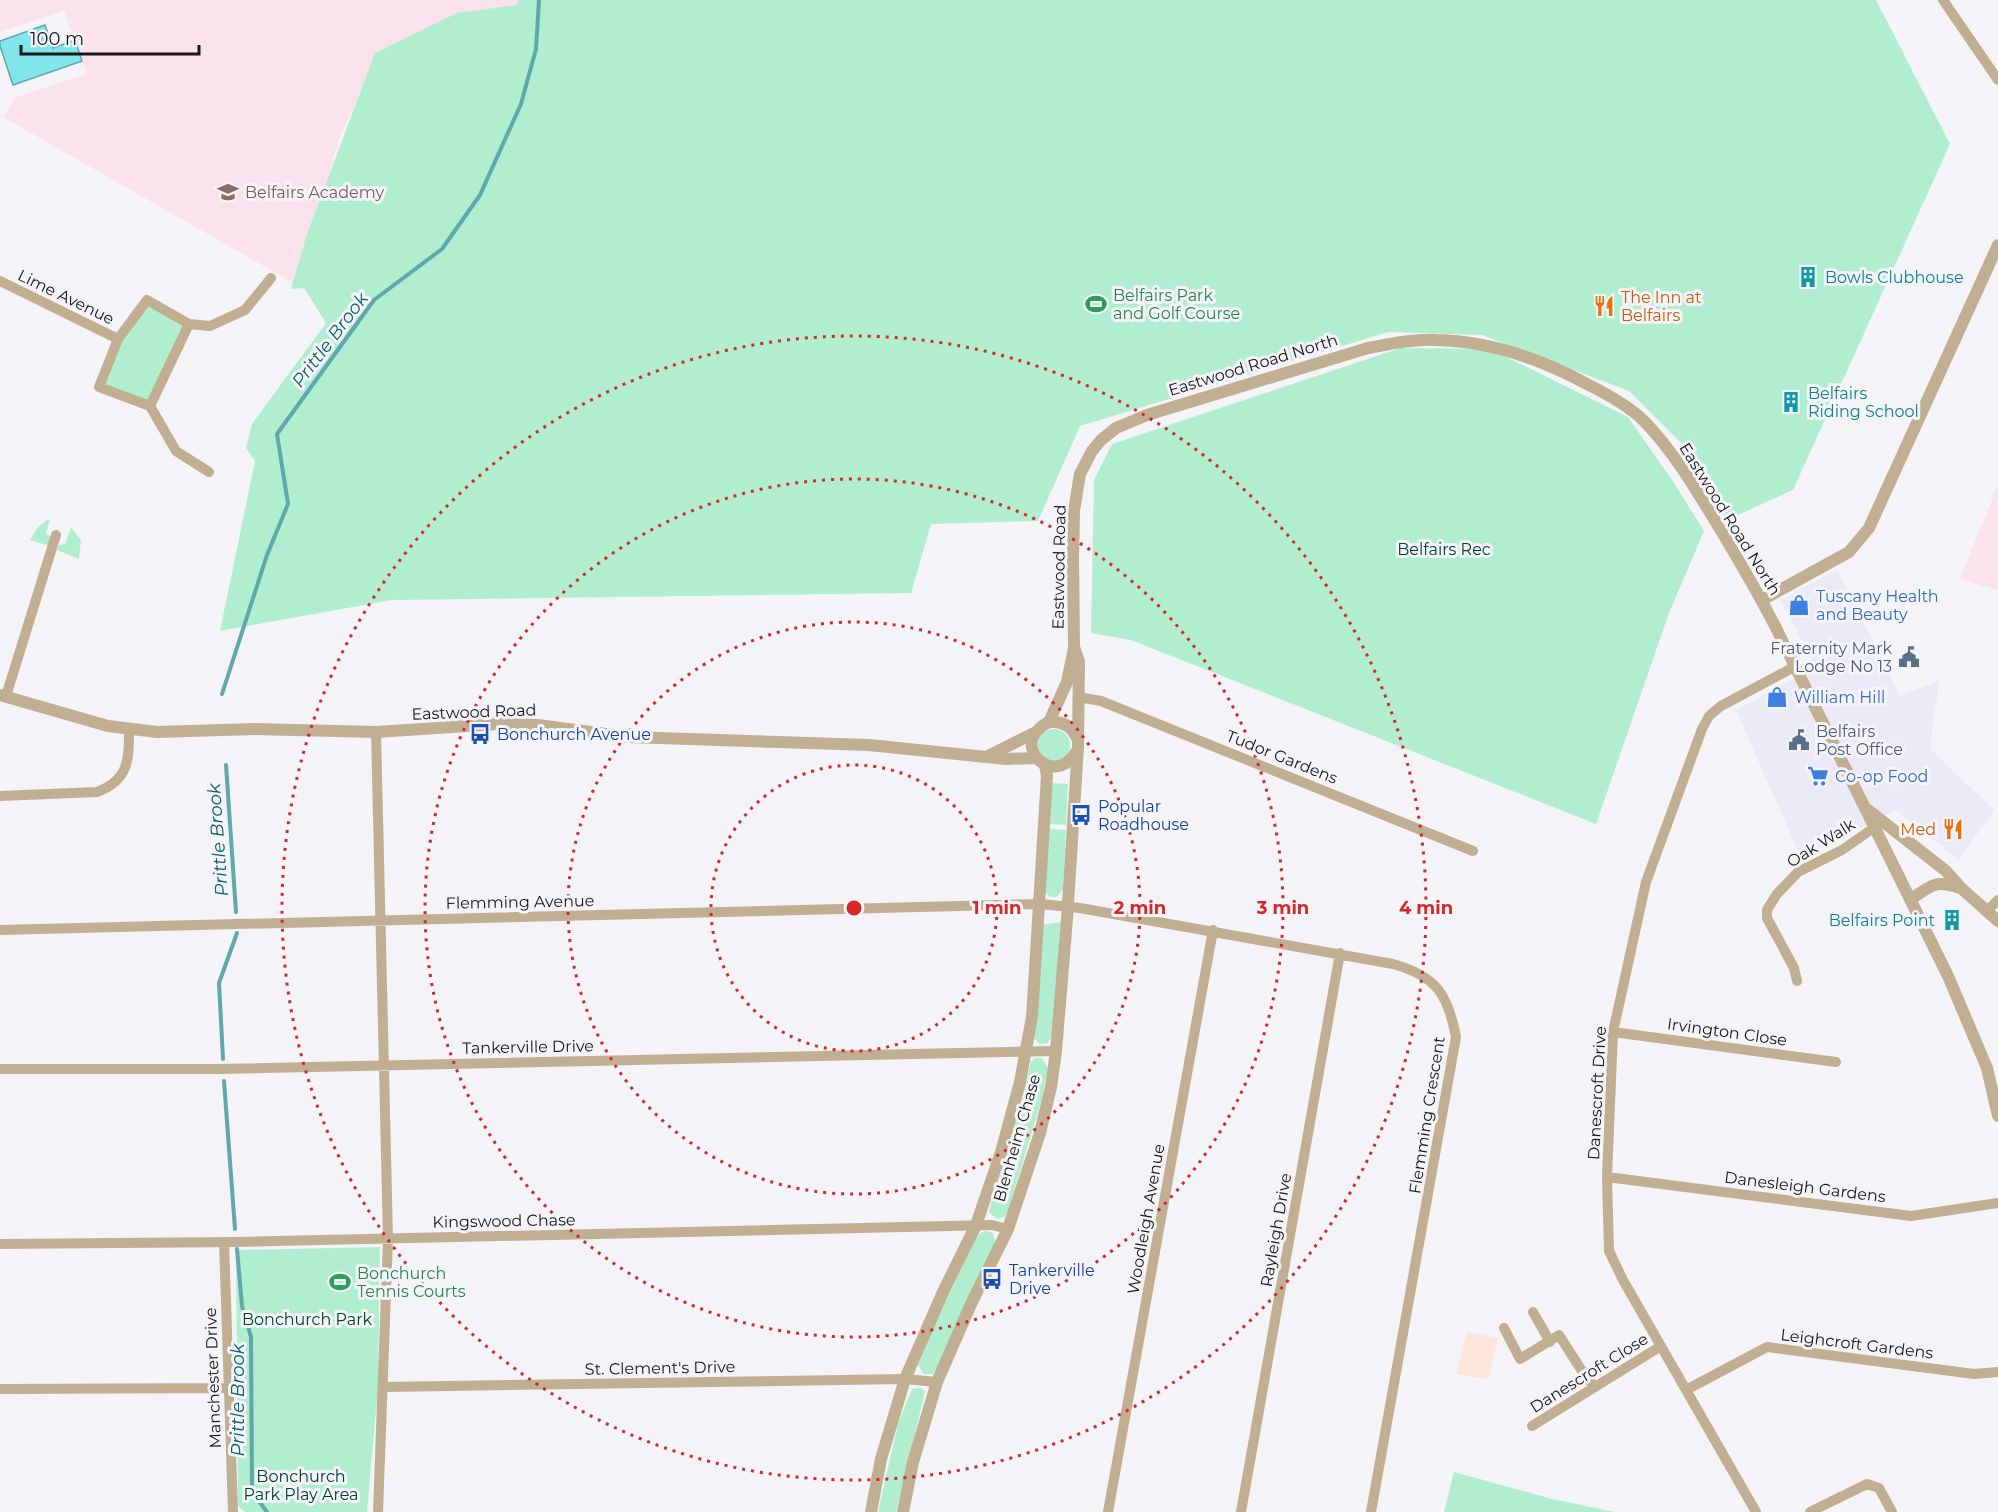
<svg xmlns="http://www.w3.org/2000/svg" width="1998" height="1512" font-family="Montserrat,sans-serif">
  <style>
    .built { fill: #eaeaf7 }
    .industrial { fill: #fbe4d9 }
    .education { fill: #fae2ed }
    .green { fill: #b1eecf }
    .water { fill: #81e5ea; stroke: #61a7ab; stroke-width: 1.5 }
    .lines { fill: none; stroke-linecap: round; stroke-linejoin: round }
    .stream { stroke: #61a7ab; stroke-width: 4 }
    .minor { stroke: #c0af93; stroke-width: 10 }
    .tertiary { stroke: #c0af93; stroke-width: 12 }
    .ring { fill: none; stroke: #d62828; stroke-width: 3; stroke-dasharray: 3 6 }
    .labels { text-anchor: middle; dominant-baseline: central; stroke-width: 6; stroke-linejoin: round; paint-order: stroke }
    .education-label { font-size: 16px; fill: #785e54; stroke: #f3f3f8; text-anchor: start }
    .culture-label { font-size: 16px; fill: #0d838f; stroke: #f3f3f8; text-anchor: start }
    .leisure-label { font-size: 16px; fill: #27864d; stroke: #f3f3f8; text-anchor: start }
    .street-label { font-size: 16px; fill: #171719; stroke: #f3f3f8 }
    .food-label { font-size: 16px; fill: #c56008; stroke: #f3f3f8; text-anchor: start }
    .park-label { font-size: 16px; fill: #00432b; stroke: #f3f3f8 }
    .shop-label { font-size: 16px; fill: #366cbe; stroke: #f3f3f8; text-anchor: start }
    .service-label { font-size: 16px; fill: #4e5e75; stroke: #f3f3f8; text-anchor: end }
    .transit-label { font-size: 16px; fill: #164399; stroke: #f3f3f8; text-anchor: start }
    .water-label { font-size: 18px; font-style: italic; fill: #086266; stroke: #f3f3f8 }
    .centre { fill: #d62828; stroke: #f3f3f8; stroke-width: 3 }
    .ring-label { font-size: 18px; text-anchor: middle; font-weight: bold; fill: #d62828; stroke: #f3f3f8; stroke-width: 6; stroke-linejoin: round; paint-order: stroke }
  </style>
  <rect width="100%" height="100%" fill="#f3f3f8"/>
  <path class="built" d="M1837 569 1900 696 1939 681 1930 749 1994 810 1959 860 1896 810 1801 858 1736 710 1815 667 1781 600Z"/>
  <path class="industrial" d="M1467 1332 1498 1338 1488 1379 1456 1374Z"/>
  <path class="education" d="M0 0H527L524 26 375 65 340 135 297 285 3 117 16 97 87 74 64 11 0 32Z
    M1998 485V590L1960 579Z"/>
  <path class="green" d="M518 0H1876L1950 144 1793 490 1727 520 1683 445 1629 391 1482 335 1388 332 1080 426 1038 521 931 524 911 593 392 600 220 631 255 461 246 448 252 424 326 323 304 288 291 289 307 234 375 53 457 13 517 5Z
    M147 305 184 326 148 402 104 385 122 340Z
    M1401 348 1490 349 1628 417 1674 483 1704 531 1669 613 1596 824 1131 640 1091 633 1094 480 1112 444Z
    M47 520H50L46 534 52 537 50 546 30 540 38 527Z
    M71 527 81 540 79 559 57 550 59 545 65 544Z
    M1038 745a16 16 0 1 1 32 0a16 16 0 1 1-32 0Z
    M1050 783 1068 784 1066 825 1048 824Z
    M1048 829 1066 830 1063 889 1057 897H1050L1044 892Z
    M1061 922 1052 1036 1048 1043 1040 1044 1034 1038 1042 925Z
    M1036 1058H1042L1048 1068 1042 1099 1007 1214 1004 1217 997 1219 989 1212 990 1207 1021 1104 1031 1061Z
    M985 1231 993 1233 996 1246 936 1370 933 1374H924L918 1365 931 1332 975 1240 979 1234Z
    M380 1247 378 1387 367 1512H245L238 1506 236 1250Z
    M921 1388 925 1392 896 1512H878L898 1424 912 1389Z
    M1454 1472 1552 1499 1615 1512H1444Z"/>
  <path class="water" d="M45 25 53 48 75 40 82 61 13 85 0 46V41Z"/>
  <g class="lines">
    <path class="stream" d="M222 694 267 555 288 504 277 434 374 300 442 249 480 195 521 104 536 49 539 0
      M226 765 236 912
      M223 1059 219 983 237 933
      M224 1081 235 1229
      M237 1249 242 1306 251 1337 252 1492 267 1512"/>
    <path class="minor" d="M1943 0 1998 80
      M0 281 118 339
      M147 300 189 324 150 406 99 387 118 339Z
      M189 324 210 326 245 310 271 278
      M150 406 176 451 209 472
      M6 696 56 535
      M1078 697 1101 701 1473 851
      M376 732 388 1238 378 1512
      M0 796 97 792C129 780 129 760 129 729
      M1987 911 1998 900
      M0 930 1040 904 1080 908 1393 964C1436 976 1448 994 1456 1037L1371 1512
      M1797 981 1794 968 1767 918V910L1777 894 1798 872 1842 850 1875 827
      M1613 1032 1836 1062
      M0 1069H219L1056 1051
      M1607 1177 1911 1216 1998 1203
      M224 1242 233 1512
      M0 1244 237 1242 992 1225 1008 1229
      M1533 1312 1550 1342
      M1504 1328 1520 1359 1559 1335 1582 1371 1595 1387
      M383 1387 905 1379 937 1382
      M0 1389 229 1388
      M1686 1390 1767 1347 1974 1374 1998 1372
      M1532 1426 1661 1346
      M1108 1512 1213 930
      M1241 1512 1340 953
      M1756 1512 1623 1280 1609 1251 1607 1177 1613 1032 1646 882 1702 729 1709 716 1721 706 1796 666
      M1810 1512 1867 1484 1879 1488 1892 1512"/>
    <path class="tertiary" d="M1762 600 1849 552 1869 528 1998 245
      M0 695 108 726 157 732 255 729 376 732 498 724 538 725 628 737 869 745 1006 759 1036 758
      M1049 722 1067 682 1074 648
      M1076 752C1055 787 1015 750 1039 729 1044 724 1049 721 1056 722 1066 723 1073 729 1077 738
      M988 756 1034 733
      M1868 810 1946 871 1961 888 1998 921
      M1911 899C1932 886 1933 879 1960 888
      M871 1512 881 1459 905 1379 943 1292 976 1225 1001 1152 1020 1082 1032 1017 1047 776 1045 765
      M903 1512 913 1462 937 1382 971 1304 1008 1229 1040 1133 1051 1087 1056 1051 1067 919 1078 746 1079 662 1074 647 1073 558 1074 511 1080 474 1092 451 1101 440 1116 428 1147 415 1368 348C1390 344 1413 339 1436 340 1489 341 1541 359 1587 384 1607 394 1629 406 1644 421 1675 453 1697 491 1720 529 1741 564 1762 599 1780 636L1948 976 1987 1068 1998 1116"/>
  </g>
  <g class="ring">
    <circle cx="854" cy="908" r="143"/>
    <circle cx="854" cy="908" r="286"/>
    <circle cx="854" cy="908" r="429"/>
    <circle cx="854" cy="908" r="572"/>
  </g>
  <defs>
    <symbol id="school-bare" viewBox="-9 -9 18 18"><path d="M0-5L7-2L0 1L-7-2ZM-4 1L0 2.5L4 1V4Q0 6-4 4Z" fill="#8d6e63" stroke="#f3f3f8" stroke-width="2.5" paint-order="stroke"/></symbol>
    <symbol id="building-bare" viewBox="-9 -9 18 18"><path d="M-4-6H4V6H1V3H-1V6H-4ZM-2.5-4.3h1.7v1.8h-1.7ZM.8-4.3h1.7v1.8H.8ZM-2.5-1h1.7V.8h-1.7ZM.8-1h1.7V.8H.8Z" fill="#0f9aa8" stroke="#f3f3f8" stroke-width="2.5" paint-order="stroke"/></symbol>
    <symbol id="stadium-bare" viewBox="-9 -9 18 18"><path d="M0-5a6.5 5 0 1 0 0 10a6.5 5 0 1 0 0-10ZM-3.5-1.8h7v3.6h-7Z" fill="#2e9e5b" stroke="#f3f3f8" stroke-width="2.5" paint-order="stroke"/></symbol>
    <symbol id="restaurant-bare" viewBox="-9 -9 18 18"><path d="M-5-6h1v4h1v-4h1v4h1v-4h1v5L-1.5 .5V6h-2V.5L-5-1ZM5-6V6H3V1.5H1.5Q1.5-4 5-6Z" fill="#e8710a" stroke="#f3f3f8" stroke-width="2.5" paint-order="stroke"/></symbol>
    <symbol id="shop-bare" viewBox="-9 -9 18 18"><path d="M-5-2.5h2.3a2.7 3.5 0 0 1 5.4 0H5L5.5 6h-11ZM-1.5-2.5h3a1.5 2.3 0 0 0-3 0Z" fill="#3f7fe0" stroke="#f3f3f8" stroke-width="2.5" paint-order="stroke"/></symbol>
    <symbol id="civic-bare" viewBox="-9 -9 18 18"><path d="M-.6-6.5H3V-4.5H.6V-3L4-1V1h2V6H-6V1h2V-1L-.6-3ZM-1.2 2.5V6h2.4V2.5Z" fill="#5c6f8a" stroke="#f3f3f8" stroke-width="2.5" paint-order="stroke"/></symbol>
    <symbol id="bus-bare" viewBox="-9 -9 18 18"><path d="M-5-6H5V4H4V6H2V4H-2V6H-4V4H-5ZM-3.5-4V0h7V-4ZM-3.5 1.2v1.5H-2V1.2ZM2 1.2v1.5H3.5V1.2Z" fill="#1a4fb4" stroke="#f3f3f8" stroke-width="2.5" paint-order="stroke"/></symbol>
    <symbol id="supermarket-bare" viewBox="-9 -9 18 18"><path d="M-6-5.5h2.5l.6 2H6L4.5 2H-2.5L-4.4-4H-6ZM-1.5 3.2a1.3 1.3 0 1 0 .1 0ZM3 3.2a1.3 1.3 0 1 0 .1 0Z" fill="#3f7fe0" stroke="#f3f3f8" stroke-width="2.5" paint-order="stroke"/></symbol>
  </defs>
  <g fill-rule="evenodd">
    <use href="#school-bare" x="213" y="177" width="30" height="30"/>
    <use href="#building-bare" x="1793" y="262" width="30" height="30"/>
    <use href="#stadium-bare" x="1081" y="289" width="30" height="30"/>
    <use href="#restaurant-bare" x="1589" y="291" width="30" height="30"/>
    <use href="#building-bare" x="1776" y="387" width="30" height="30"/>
    <use href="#shop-bare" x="1784" y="590" width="30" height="30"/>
    <use href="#civic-bare" x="1894" y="642" width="30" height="30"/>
    <use href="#shop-bare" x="1762" y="682" width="30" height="30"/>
    <use href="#bus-bare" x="465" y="719" width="30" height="30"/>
    <use href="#civic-bare" x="1784" y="725" width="30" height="30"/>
    <use href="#supermarket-bare" x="1803" y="761" width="30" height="30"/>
    <use href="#bus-bare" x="1066" y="800" width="30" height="30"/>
    <use href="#restaurant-bare" x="1938" y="814" width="30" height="30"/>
    <use href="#building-bare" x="1937" y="905" width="30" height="30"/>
    <use href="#bus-bare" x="977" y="1264" width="30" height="30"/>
    <use href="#stadium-bare" x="325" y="1267" width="30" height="30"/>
  </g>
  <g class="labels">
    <g class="education-label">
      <text x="245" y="192">Belfairs Academy</text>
    </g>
    <g class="culture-label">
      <text x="1825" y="277">Bowls Clubhouse</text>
      <text x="1808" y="393">Belfairs<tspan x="1808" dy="18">Riding School</tspan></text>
      <text x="1935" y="920" text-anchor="end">Belfairs Point</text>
    </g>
    <g class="leisure-label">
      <text x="1113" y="295">Belfairs Park<tspan x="1113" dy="18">and Golf Course</tspan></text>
      <text x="357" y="1273">Bonchurch<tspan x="357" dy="18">Tennis Courts</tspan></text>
    </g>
    <g class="street-label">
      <text transform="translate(66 297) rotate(26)">Lime Avenue</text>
      <text transform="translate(1253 365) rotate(-17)">Eastwood Road North</text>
      <text transform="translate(1730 519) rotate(58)">Eastwood Road North</text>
      <text transform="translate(1059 567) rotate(-89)">Eastwood Road</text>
      <text transform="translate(474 712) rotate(-2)">Eastwood Road</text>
      <text transform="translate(1282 757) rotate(22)">Tudor Gardens</text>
      <text transform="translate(1821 843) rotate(-32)">Oak Walk</text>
      <text transform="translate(520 902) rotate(-1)">Flemming Avenue</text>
      <text transform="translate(1727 1032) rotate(8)">Irvington Close</text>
      <text transform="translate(528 1047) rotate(-1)">Tankerville Drive</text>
      <text transform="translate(1597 1093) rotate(-87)">Danescroft Drive</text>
      <text transform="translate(1427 1115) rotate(-81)">Flemming Crescent</text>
      <text transform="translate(1017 1138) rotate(-74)">Blenheim Chase</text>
      <text transform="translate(1805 1187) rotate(7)">Danesleigh Gardens</text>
      <text transform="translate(1146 1219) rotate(-80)">Woodleigh Avenue</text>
      <text transform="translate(504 1221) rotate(-1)">Kingswood Chase</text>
      <text transform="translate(1276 1230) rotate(-80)">Rayleigh Drive</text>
      <text transform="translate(1857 1344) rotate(7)">Leighcroft Gardens</text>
      <text transform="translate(660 1368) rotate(-1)">St. Clement's Drive</text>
      <text transform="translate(1589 1373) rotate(-32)">Danescroft Close</text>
      <text transform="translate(213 1378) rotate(-92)">Manchester Drive</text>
    </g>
    <g class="food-label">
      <text x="1621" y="297">The Inn at<tspan x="1621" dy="18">Belfairs</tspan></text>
      <text x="1936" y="829" text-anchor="end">Med</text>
    </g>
    <g class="park-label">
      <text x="1444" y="549">Belfairs Rec</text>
      <text x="307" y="1319">Bonchurch Park</text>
      <text x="301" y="1476">Bonchurch<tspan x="301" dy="18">Park Play Area</tspan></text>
    </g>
    <g class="shop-label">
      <text x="1816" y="596">Tuscany Health<tspan x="1816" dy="18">and Beauty</tspan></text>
      <text x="1794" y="697">William Hill</text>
      <text x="1835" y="776">Co-op Food</text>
    </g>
    <g class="service-label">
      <text x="1892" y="648">Fraternity Mark<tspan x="1892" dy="18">Lodge No 13</tspan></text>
      <text x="1816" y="731" text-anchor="start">Belfairs<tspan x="1816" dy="18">Post Office</tspan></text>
    </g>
    <g class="transit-label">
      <text x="497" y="734">Bonchurch Avenue</text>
      <text x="1098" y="806">Popular<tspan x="1098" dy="18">Roadhouse</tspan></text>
      <text x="1009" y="1270">Tankerville<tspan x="1009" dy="18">Drive</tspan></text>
    </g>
    <g class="water-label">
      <text transform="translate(330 340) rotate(-53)">Prittle Brook</text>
      <text transform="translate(218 840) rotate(-94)">Prittle Brook</text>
      <text transform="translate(238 1400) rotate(-90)">Prittle Brook</text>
    </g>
  </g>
  <circle cx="854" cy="908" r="9" class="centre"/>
  <g class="ring-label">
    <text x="997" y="914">1 min</text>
    <text x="1140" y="914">2 min</text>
    <text x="1283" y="914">3 min</text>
    <text x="1426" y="914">4 min</text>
  </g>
  <path d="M21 45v9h178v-9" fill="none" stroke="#171719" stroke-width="3"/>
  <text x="30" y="45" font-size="18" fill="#171719" stroke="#f3f3f8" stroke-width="4.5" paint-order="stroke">100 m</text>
</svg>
